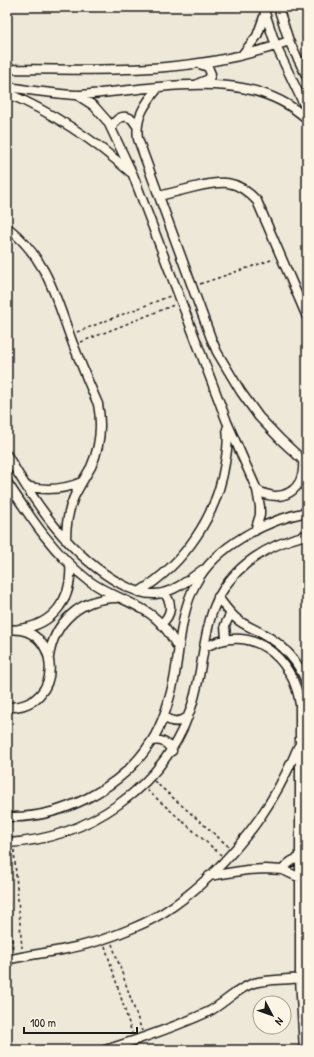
<svg xmlns="http://www.w3.org/2000/svg" width="314" height="1057" font-family="'Patrick Hand',sans-serif">
  <style>
    .lines { fill: none; stroke-linecap: round; stroke-linejoin: round }
    .minor-casing { stroke: #1c1c1c; stroke-width: 11 }
    .path { stroke: #1c1c1c; stroke-width: 1.5; stroke-dasharray: 3 3; stroke-linecap: butt }
    .minor { stroke: #fcf5e5; stroke-width: 8 }
  </style>
  <rect width="100%" height="100%" fill="#eee8d9"/>
  <filter id="ink" filterUnits="userSpaceOnUse"><feTurbulence type="fractalNoise" baseFrequency=".025" numOctaves="2"/><feDisplacementMap in="SourceGraphic" scale="8" xChannelSelector="R" yChannelSelector="G"/><feConvolveMatrix kernelMatrix="1 2 1 2 8 2 1 2 1" color-interpolation-filters="sRGB"/></filter>
  <g filter="url(#ink)">
    <g class="lines">
      <defs>
        <path id="minor" d="M263 7 276 46 307 111
          M278 7 289 41 307 77
          M242 55 257 36 265 14
          M7 69C102 70 199 75 289 41
          M199 83 209 79 211 74 208 67 200 64
          M7 87C30 90 53 94 76 95 87 95 99 93 110 92 176 86 253 70 307 119
          M158 88C145 104 135 117 138 139L211 338 217 352 241 392 259 417 281 440 307 464
          M7 93C53 113 93 139 130 172
          M77 95 94 106 108 122 133 175 227 422 257 490 260 507V515L255 531
          M112 128C115 118 123 114 132 119L137 126
          M159 196C171 193 183 190 195 187 222 181 236 178 257 201L307 317
          M7 227C48 259 56 299 73 344 81 364 89 384 98 404 102 425 100 447 91 467 85 477 79 487 74 497 68 511 66 525 66 540
          M7 455C36 505 70 556 121 584 132 590 144 595 156 594 172 593 189 580 202 570
          M7 482C30 517 54 554 88 580 105 593 126 599 144 610 160 619 170 633 178 648
          M26 486C45 491 63 490 82 482
          M257 490C281 505 306 490 303 461
          M139 592C185 563 217 516 225 463 227 452 229 440 227 429
          M218 597C224 605 230 614 238 620 246 626 255 629 263 634 283 644 299 662 307 684
          M161 624C172 615 173 603 164 593
          M19 629C54 625 73 598 70 564
          M7 630C61 622 67 709 7 707
          M226 639 225 625 231 613
          M204 648C250 621 294 657 300 705V978L304 1050
          M49 657C54 622 81 598 116 598
          M164 717C172 723 180 723 188 717
          M152 741C161 739 167 742 172 751
          M7 817C61 819 122 788 151 742 163 724 169 701 174 680 180 648 180 613 196 583 216 546 266 520 307 512
          M7 843C87 839 163 788 190 711 210 656 196 604 247 563 265 549 285 540 307 535
          M283 870C289 861 296 857 307 858
          M209 876 247 870 265 869 283 870 296 876 307 877
          M7 960C27 955 47 953 66 949 88 945 112 937 133 928 163 916 186 898 210 876 249 838 277 798 298 747
          M105 1050C140 1039 175 1027 208 1012 224 1004 237 988 254 983 267 979 287 980 300 978"/>
      </defs>
      <use href="#minor" class="minor-casing"/>
      <path class="path" d="M200 284 274 259
        M77 332 170 296
        M81 342 174 305
        M154 781 228 846
        M147 790 221 855
        M14 850 22 948
        M7 885 13 951
        M112 944 142 1031
        M105 946 132 1033"/>
      <use href="#minor" class="minor"/>
    </g>
  </g>
  <rect width="314" height="1057" fill="none" stroke="#fcf5e5" stroke-width="24"/>
  <rect x="12" y="12" width="290" height="1033" fill="none" stroke="#1c1c1c" stroke-width="1.5" filter="url(#ink)"/>
  <g transform="translate(272 1015) rotate(131)"><circle r="19" fill="#fcf5e5" stroke="#a29e95"/>
  <path d="M0-3L7 15L0 10L-7 15Z" fill="#1c1c1c"/>
  <text y="-6" font-size="11" font-weight="bold" text-anchor="middle" fill="#1c1c1c">N</text>
  </g>
  <path d="M24 1027v6h113v-6" fill="none" stroke="#1c1c1c" stroke-width="2"/>
  <text x="30" y="1027" font-size="12" fill="#1c1c1c" stroke="#fcf5e5" stroke-width="3" paint-order="stroke">100 m</text>
</svg>
